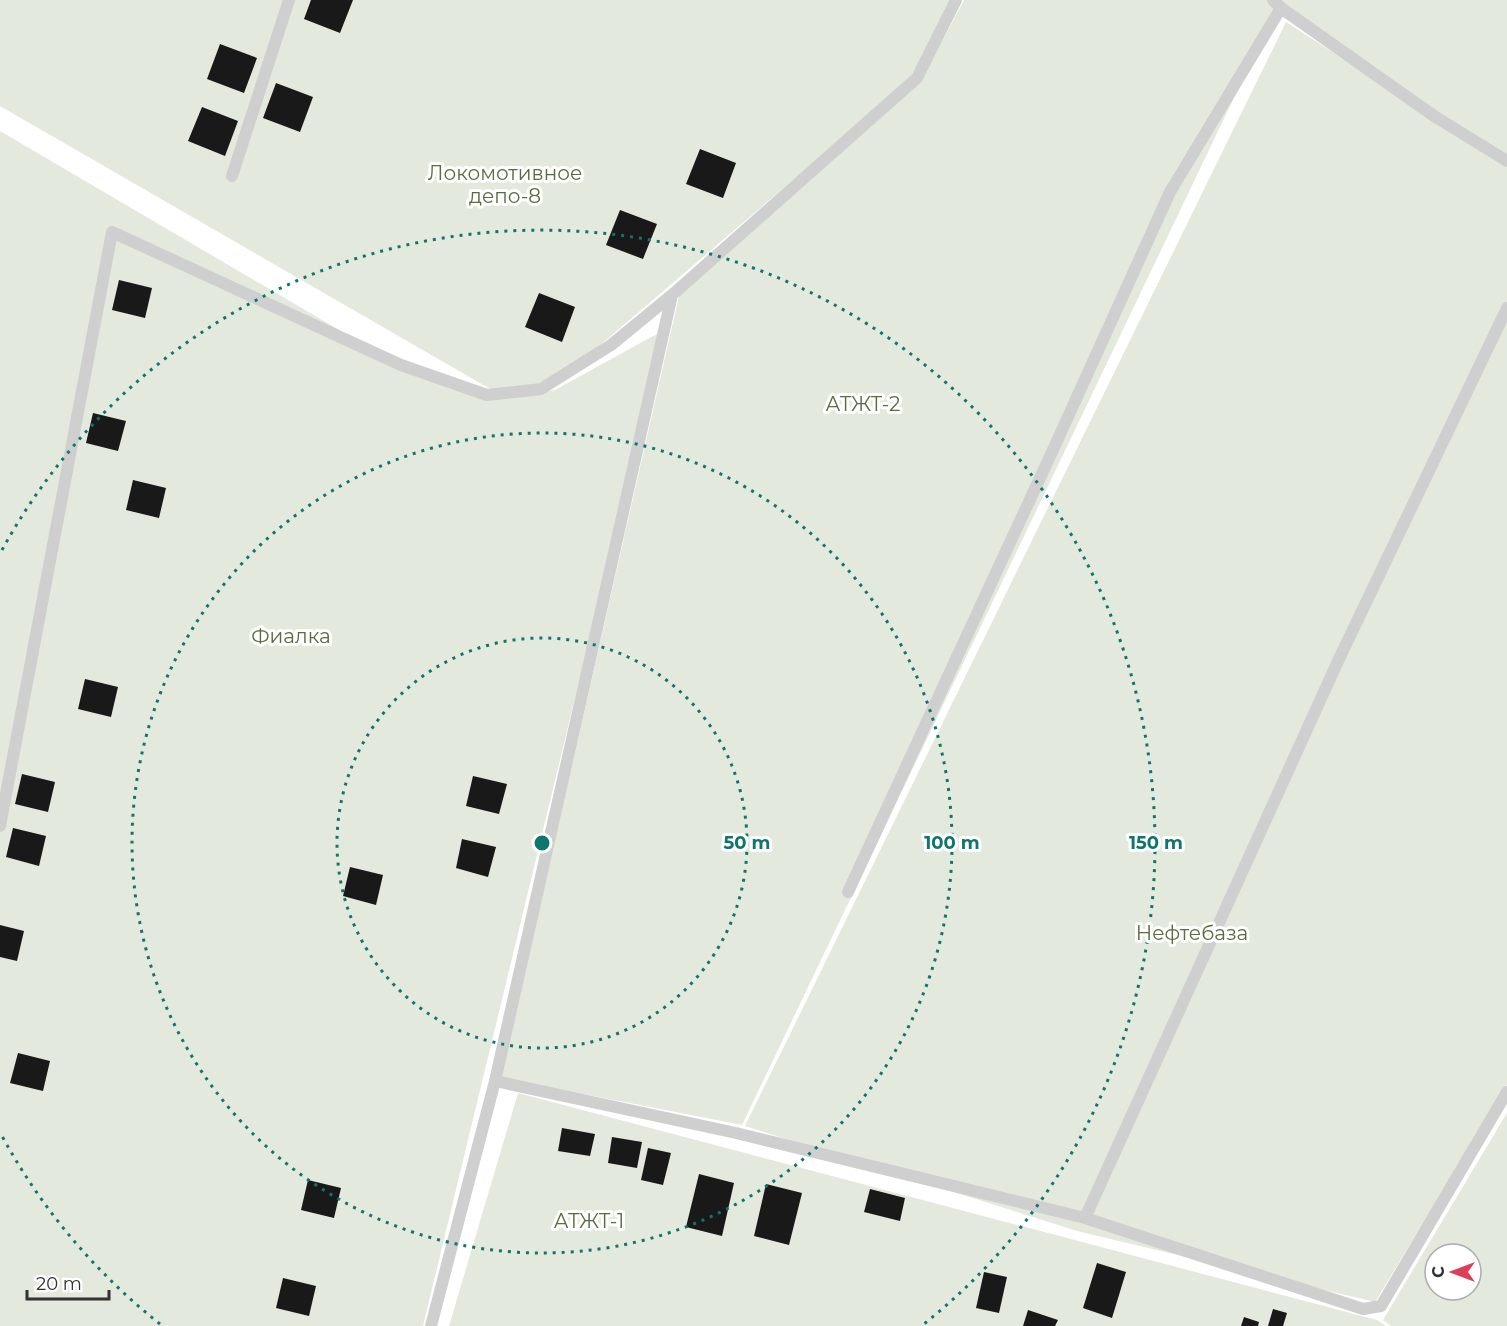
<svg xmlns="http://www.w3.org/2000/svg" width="1507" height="1326" font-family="Montserrat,sans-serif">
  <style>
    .green { fill: #e3e9dc; fill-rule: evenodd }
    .building { fill: #191919 }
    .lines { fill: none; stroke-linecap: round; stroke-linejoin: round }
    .service { stroke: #cfcfcf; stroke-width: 12 }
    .ring { fill: none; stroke: #0f766e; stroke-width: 3; stroke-dasharray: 3 6 }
    .labels { text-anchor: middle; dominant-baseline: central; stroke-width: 6; stroke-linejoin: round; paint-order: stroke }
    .park-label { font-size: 20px; fill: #596d41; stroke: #fff }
    .centre { fill: #0f766e; stroke: #fff; stroke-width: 3 }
    .ring-label { font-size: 18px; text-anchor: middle; font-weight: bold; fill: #0f766e; stroke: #fff; stroke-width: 6; stroke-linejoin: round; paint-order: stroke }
  </style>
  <rect width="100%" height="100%" fill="#fff"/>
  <path class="green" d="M0 0H959L921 70 556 383 492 390 0 106Z
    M964 0H1268L1277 8 742 1125 501 1078 679 296 923 78Z
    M1273 0H1507V160Z
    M1286 22 1507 165V1085L1375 1302 1077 1231 745 1126Z
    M0 131 402 367 486 399 555 390 664 330 423 1326H0Z
    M518 1093 1377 1320 1386 1326H449Z
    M1507 1113V1326H1391L1383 1320ZM1435 1254H1471V1290H1435Z"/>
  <path class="building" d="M311 0H353L340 33 304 19Z
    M220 44 257 58 244 93 207 79Z
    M276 83 313 97 300 132 263 118Z
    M202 107 238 121 225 156 188 141Z
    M700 149 736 163 723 198 686 184Z
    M620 210 657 224 643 259 606 245Z
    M119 280 152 288 145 318 112 310Z
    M539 293 575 307 562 342 525 327Z
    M93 413 126 421 118 451 86 443Z
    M133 480 166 488 159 518 126 510Z
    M85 679 118 687 111 717 78 709Z
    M22 774 55 782 48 812 15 804Z
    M473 776 507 784 499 814 466 806Z
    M13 828 46 836 39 866 6 857Z
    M462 839 496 847 488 877 456 868Z
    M350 867 383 875 376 905 343 896Z
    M0 925 24 931 17 961 0 957Z
    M18 1053 50 1061 43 1091 10 1083Z
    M562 1128 595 1134 590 1156 558 1151Z
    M612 1137 642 1142 637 1168 608 1163Z
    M648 1148 671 1153 663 1185 641 1180Z
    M699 1174 734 1183 722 1236 686 1227Z
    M308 1180 341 1188 334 1218 301 1210Z
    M766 1184 802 1193 789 1245 754 1236Z
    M870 1189 905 1198 900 1221 864 1212Z
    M1097 1263 1126 1272 1112 1318 1083 1308Z
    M984 1272 1007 1277 999 1313 976 1308Z
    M283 1278 316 1286 309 1316 276 1308Z
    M1273 1309 1287 1313 1283 1326H1268Z
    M1028 1310 1058 1320 1055 1326H1023Z
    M1244 1317 1259 1322 1258 1326H1241Z"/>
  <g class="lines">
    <path class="service" d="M1273 0 1281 8 1434 116 1507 161
      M232 176 289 0
      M0 826 112 232 401 365 487 395 541 389 611 345 672 295
      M848 892 1052 452 1170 192 1281 8
      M495 1081 736 1133 1085 1218 1363 1309 1381 1306 1507 1092
      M1085 1218 1338 661 1507 308
      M431 1326 495 1081 672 295 917 78 956 0"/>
  </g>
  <g class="ring">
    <circle cx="542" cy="843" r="205"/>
    <circle cx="542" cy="843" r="410"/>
    <path d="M160 1324A614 614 0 0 1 2 1136M2 550A614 614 0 1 1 924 1324"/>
  </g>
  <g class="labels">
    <g class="park-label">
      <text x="505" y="173">Локомотивное<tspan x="505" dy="23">депо-8</tspan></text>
      <text x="863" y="404">АТЖТ-2</text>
      <text x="291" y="636">Фиалка</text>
      <text x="1192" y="933">Нефтебаза</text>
      <text x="589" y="1221">АТЖТ-1</text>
    </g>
  </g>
  <circle cx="542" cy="843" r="9" class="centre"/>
  <g class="ring-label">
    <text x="747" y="849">50 m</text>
    <text x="952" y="849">100 m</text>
    <text x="1156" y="849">150 m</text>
  </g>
  <g transform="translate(1453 1272) rotate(270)"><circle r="28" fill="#ffffff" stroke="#adadad" stroke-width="1.5"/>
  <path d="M0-4.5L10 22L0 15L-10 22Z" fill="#df3f56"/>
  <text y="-9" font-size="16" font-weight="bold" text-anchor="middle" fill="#323232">С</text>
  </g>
  <path d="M27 1290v9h82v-9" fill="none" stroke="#323232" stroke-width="3"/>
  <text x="36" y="1290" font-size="18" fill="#323232" stroke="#ffffff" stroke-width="4.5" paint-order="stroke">20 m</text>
</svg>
